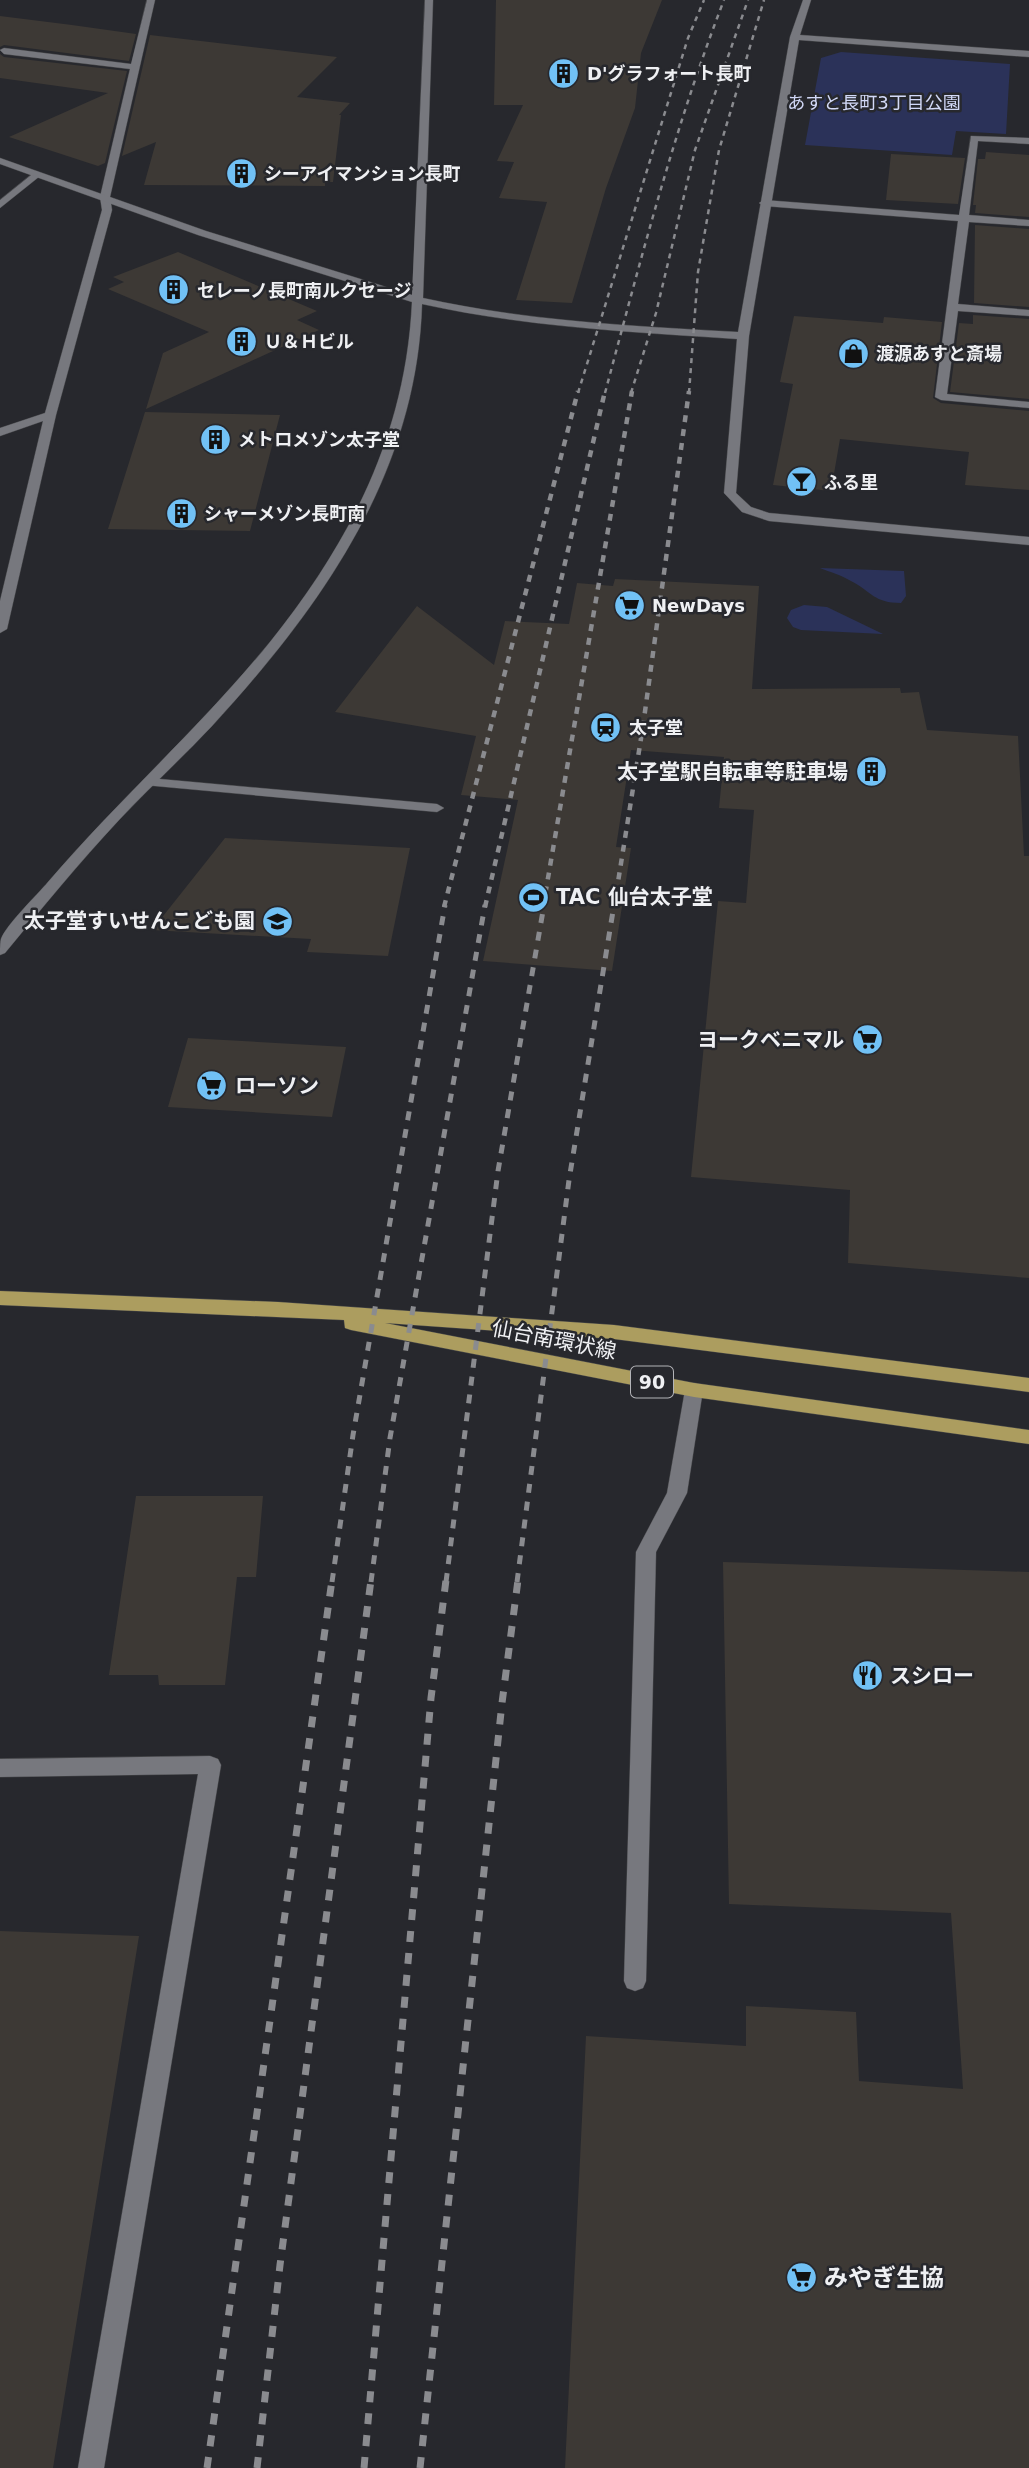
<svg xmlns="http://www.w3.org/2000/svg" width="1029" height="2468" font-family="'DejaVu Sans','Noto Sans JP',sans-serif">
  <style>
    .green { fill: #2b3259 }
    .building { fill: #3d3935 }
    .lines { fill: none; stroke-linecap: round; stroke-linejoin: round }
    .lane-casing { stroke: #46474a; stroke-width: 1 }
    .street-casing { stroke: #46474a; stroke-width: 1 }
    .secondary-casing { stroke: #46474a; stroke-width: 1 }
    .primary-casing { stroke: #46474a; stroke-width: 1 }
    .lane { fill: #77787e; fill-rule: evenodd }
    .street { fill: #77787e; fill-rule: evenodd }
    .secondary { fill: #77787e; fill-rule: evenodd }
    .primary { fill: #ac9d5f; fill-rule: evenodd }
    .rail-far3 { stroke: #8a8b8f; stroke-width: 2.5; stroke-dasharray: 5 5; stroke-linecap: butt }
    .rail-far2 { stroke: #8a8b8f; stroke-width: 4.5; stroke-dasharray: 7 7; stroke-linecap: butt }
    .rail-far1 { stroke: #8a8b8f; stroke-width: 5; stroke-dasharray: 9 9; stroke-linecap: butt }
    .rail { stroke: #8a8b8f; stroke-width: 7; stroke-dasharray: 11 11; stroke-linecap: butt }
    .labels { text-anchor: middle; dominant-baseline: central; stroke-width: 5; stroke-linejoin: round; paint-order: stroke }
    .far-poi-label { font-size: 18px; font-weight: bold; fill: #eff0f3; stroke: #27282d; text-anchor: start }
    .far-park-label { font-size: 18px; fill: #d2d9f7; stroke: #27282d }
    .shield { fill: #27282d; stroke: #b3b4b8; stroke-width: 2 }
    .shield-label { font-size: 19px; font-weight: bold; fill: #eff0f3 }
    .poi-label { font-size: 21px; font-weight: bold; fill: #eff0f3; stroke: #27282d; text-anchor: end }
    .street-label { font-size: 21px; fill: #eff0f3; stroke: #27282d }
    .near-poi-label { font-size: 24px; font-weight: bold; fill: #eff0f3; stroke: #27282d; text-anchor: start }
  </style>
  <rect width="100%" height="100%" fill="#27282d"/>
  <path class="green" d="M841 52 1010 64 1006 134 956 131 952 155 805 145 821 58Z
    M820 568 904 571 906 596 901 603C874 603 872 592 851 581 841 575 830 572 820 568Z
    M804 605 827 607 883 634 801 630 793 627 787 618 791 610Z"/>
  <path class="building" d="M496 0H662L641 53 635 108 606 188 572 303 516 300 547 202 499 198 514 162 497 161 523 105H494Z
    M0 16 72 25 136 34 129 61 4 45 0 47Z
    M150 35 337 57 297 97 350 103 339 115H341L333 182H325V186L144 185 156 142 122 156Z
    M0 54 4 57 127 71 105 163 98 166 9 137 108 93 0 78Z
    M986 152 1029 155V217L975 213 976 205H973L978 159H985Z
    M891 154 965 158 958 204 886 200Z
    M975 225 1029 229V307L974 303Z
    M178 252 317 311 297 320 319 330 146 409 163 353 209 332 108 289 124 282 113 277Z
    M973 315 1029 319V399L950 392 959 323 973 324Z
    M794 316 883 323 884 317 942 322 933 398 941 403 1029 411V490L965 485 969 452 840 439 831 491 773 485 793 384 780 382Z
    M145 412 280 415 250 531 108 529Z
    M615 579 759 586 752 689 900 688 901 693 919 692 927 730 1018 736 1024 856H1029V1278L848 1263 850 1190 691 1177 718 901 746 903 754 810 719 808 724 757 631 750 616 847 631 848 612 971 483 961 518 800 461 795 476 736 335 712 417 606 494 665 505 621 569 624 577 583 613 586Z
    M225 838 410 848 388 956 307 952 311 939 152 930Z
    M188 1038 346 1047 332 1117 168 1107Z
    M136 1496H263L256 1577H237L225 1685H159L158 1675H109Z
    M723 1562 1029 1572V2468H565L586 2036 746 2046V2006L856 2012 859 2081 963 2089 951 1913 729 1904Z
    M0 1931 139 1936 53 2468H0Z"/>
  <g class="lines">
    <defs>
      <path id="lane" d="M36 171 41 174 40 176 0 208V200Z
        M694 1383 701 1385 703 1390 687 1493 656 1552 646 1981 643 1988 635 1991 627 1988 624 1981 636 1552 667 1493 685 1390 687 1385Z"/>
      <path id="street" d="M147 0H155L110 197 112 210 56 415 7 629 0 633V601L43 421 0 436V428L45 413 102 210 100 197 130 69 4 54 0 50 4 48 131 64Z
        M971 136 1029 138V144L978 141 969 215 1029 220V226L969 222 958 304 1029 310V316L958 311 947 394 1029 402V408L941 400 935 397 958 221 764 206 759 203 764 200 959 215Z
        M149 778 437 804 444 808 437 812 144 785 142 782Z
        M210 1756 218 1759 221 1765 104 2468H78L198 1774 0 1777V1759Z"/>
      <path id="secondary" d="M425 0H433L423 298C527 321 632 326 738 332L790 37 803 0H811L800 35 1029 51V57L799 40 749 336 736 493 751 507 769 513 1029 537V545L769 521 742 512 724 493 737 339C631 332 526 327 422 304 417 473 322 606 212 726 182 758 149 788 119 820 79 863 42 908 5 953L0 955C0 950 0 943 1 939 6 925 37 895 48 882 119 799 201 727 270 642 351 541 406 433 412 302L198 235 0 164V158L206 231 412 295Z"/>
      <path id="primary" d="M0 1291 278 1302 614 1325 1029 1378V1392L614 1339 385 1323 694 1383 1029 1430V1444L694 1397 351 1330 345 1328 344 1320 0 1305Z"/>
    </defs>
    <use href="#lane" class="lane-casing"/>
    <use href="#street" class="street-casing"/>
    <use href="#secondary" class="secondary-casing"/>
    <use href="#primary" class="primary-casing"/>
    <use href="#lane" class="lane"/>
    <use href="#street" class="street"/>
    <use href="#secondary" class="secondary"/>
    <use href="#primary" class="primary"/>
    <path class="rail-far3" d="M578 393 688 38 704 0
      M605 393C640 262 675 126 724 0
      M631 393 656 313 695 150 748 0
      M689 393 698 272 719 150 764 0"/>
    <path class="rail-far2" d="M444 907 578 391
      M485 907 605 391
      M543 907 632 391
      M614 907 643 726 689 391"/>
    <path class="rail-far1" d="M332 1582 353 1435 445 905
      M371 1582 390 1438 485 905
      M446 1582 498 1171 544 905
      M517 1582 569 1180 614 905"/>
    <path class="rail" d="M207 2468 332 1580
      M257 2468 280 2265 371 1580
      M364 2468 431 1698 446 1580
      M420 2468 502 1703 518 1580"/>
  </g>
  <defs>
    <symbol id="building-disc" viewBox="-11 -11 22 22"><circle r="9.5" fill="#71c1f5" stroke="#27282d"/><path d="M-4-6H4V6H1V3H-1V6H-4ZM-2.5-4.3h1.7v1.8h-1.7ZM.8-4.3h1.7v1.8H.8ZM-2.5-1h1.7V.8h-1.7ZM.8-1h1.7V.8H.8Z" fill="#111"/></symbol>
    <symbol id="shop-disc" viewBox="-11 -11 22 22"><circle r="9.5" fill="#71c1f5" stroke="#27282d"/><path d="M-5-2.5h2.3a2.7 3.5 0 0 1 5.4 0H5L5.5 6h-11ZM-1.5-2.5h3a1.5 2.3 0 0 0-3 0Z" fill="#111"/></symbol>
    <symbol id="bar-disc" viewBox="-11 -11 22 22"><circle r="9.5" fill="#71c1f5" stroke="#27282d"/><path d="M-6-5H6L.8 .8V4.5H3.5V6h-7V4.5H-.8V.8Z" fill="#111"/></symbol>
    <symbol id="supermarket-disc" viewBox="-11 -11 22 22"><circle r="9.5" fill="#71c1f5" stroke="#27282d"/><path d="M-6-5.5h2.5l.6 2H6L4.5 2H-2.5L-4.4-4H-6ZM-1.5 3.2a1.3 1.3 0 1 0 .1 0ZM3 3.2a1.3 1.3 0 1 0 .1 0Z" fill="#111"/></symbol>
    <symbol id="station-disc" viewBox="-11 -11 22 22"><circle r="9.5" fill="#71c1f5" stroke="#27282d"/><path d="M-3-6H3Q5-6 5-4V2Q5 4 3 4L4.5 6H3L1.5 4h-3L-3 6H-4.5L-3 4Q-5 4-5 2V-4Q-5-6-3-6ZM-3.5-4v3h7v-3ZM-3.5 1v1.5H-2V1ZM2 1v1.5H3.5V1Z" fill="#111"/></symbol>
    <symbol id="stadium-disc" viewBox="-11 -11 22 22"><circle r="9.5" fill="#71c1f5" stroke="#27282d"/><path d="M0-5a6.5 5 0 1 0 0 10a6.5 5 0 1 0 0-10ZM-3.5-1.8h7v3.6h-7Z" fill="#111"/></symbol>
    <symbol id="school-disc" viewBox="-11 -11 22 22"><circle r="9.5" fill="#71c1f5" stroke="#27282d"/><path d="M0-5L7-2L0 1L-7-2ZM-4 1L0 2.5L4 1V4Q0 6-4 4Z" fill="#111"/></symbol>
    <symbol id="restaurant-disc" viewBox="-11 -11 22 22"><circle r="9.5" fill="#71c1f5" stroke="#27282d"/><path d="M-5-6h1v4h1v-4h1v4h1v-4h1v5L-1.5 .5V6h-2V.5L-5-1ZM5-6V6H3V1.5H1.5Q1.5-4 5-6Z" fill="#111"/></symbol>
  </defs>
  <g fill-rule="evenodd">
    <use href="#building-disc" x="546" y="56" width="35" height="35"/>
    <use href="#building-disc" x="224" y="156" width="35" height="35"/>
    <use href="#building-disc" x="156" y="272" width="35" height="35"/>
    <use href="#building-disc" x="224" y="324" width="35" height="35"/>
    <use href="#shop-disc" x="836" y="336" width="35" height="35"/>
    <use href="#building-disc" x="198" y="422" width="35" height="35"/>
    <use href="#bar-disc" x="784" y="464" width="35" height="35"/>
    <use href="#building-disc" x="164" y="496" width="35" height="35"/>
    <use href="#supermarket-disc" x="612" y="588" width="35" height="35"/>
    <use href="#station-disc" x="588" y="710" width="35" height="35"/>
    <use href="#building-disc" x="854" y="754" width="35" height="35"/>
    <use href="#stadium-disc" x="516" y="880" width="35" height="35"/>
    <use href="#school-disc" x="260" y="904" width="35" height="35"/>
    <use href="#supermarket-disc" x="850" y="1022" width="35" height="35"/>
    <use href="#supermarket-disc" x="194" y="1068" width="35" height="35"/>
    <use href="#restaurant-disc" x="850" y="1658" width="35" height="35"/>
    <use href="#supermarket-disc" x="784" y="2260" width="35" height="35"/>
  </g>
  <g class="labels">
    <g class="far-poi-label">
      <text x="587" y="73">D'グラフォート長町</text>
      <text x="264" y="173">シーアイマンション長町</text>
      <text x="197" y="290">セレーノ長町南ルクセージ</text>
      <text x="264" y="341">Ｕ＆Ｈビル</text>
      <text x="876" y="353">渡源あすと斎場</text>
      <text x="238" y="439">メトロメゾン太子堂</text>
      <text x="824" y="482">ふる里</text>
      <text x="204" y="513">シャーメゾン長町南</text>
      <text x="652" y="605">NewDays</text>
      <text x="629" y="727">太子堂</text>
    </g>
    <g class="far-park-label">
      <text x="874" y="102">あすと長町3丁目公園</text>
    </g>
    <rect class="shield" x="631" y="1366.5" width="42" height="31" rx="5"/>
    <g class="shield-label">
      <text x="652" y="1382">90</text>
    </g>
    <g class="poi-label">
      <text x="848" y="772">太子堂駅自転車等駐車場</text>
      <text x="556" y="897" text-anchor="start">TAC 仙台太子堂</text>
      <text x="255" y="921">太子堂すいせんこども園</text>
      <text x="844" y="1040">ヨークベニマル</text>
      <text x="235" y="1086" text-anchor="start">ローソン</text>
      <text x="890" y="1676" text-anchor="start">スシロー</text>
    </g>
    <g class="street-label">
      <text transform="translate(554 1340) rotate(11)">仙台南環状線</text>
    </g>
    <g class="near-poi-label">
      <text x="824" y="2278">みやぎ生協</text>
    </g>
  </g>
</svg>
